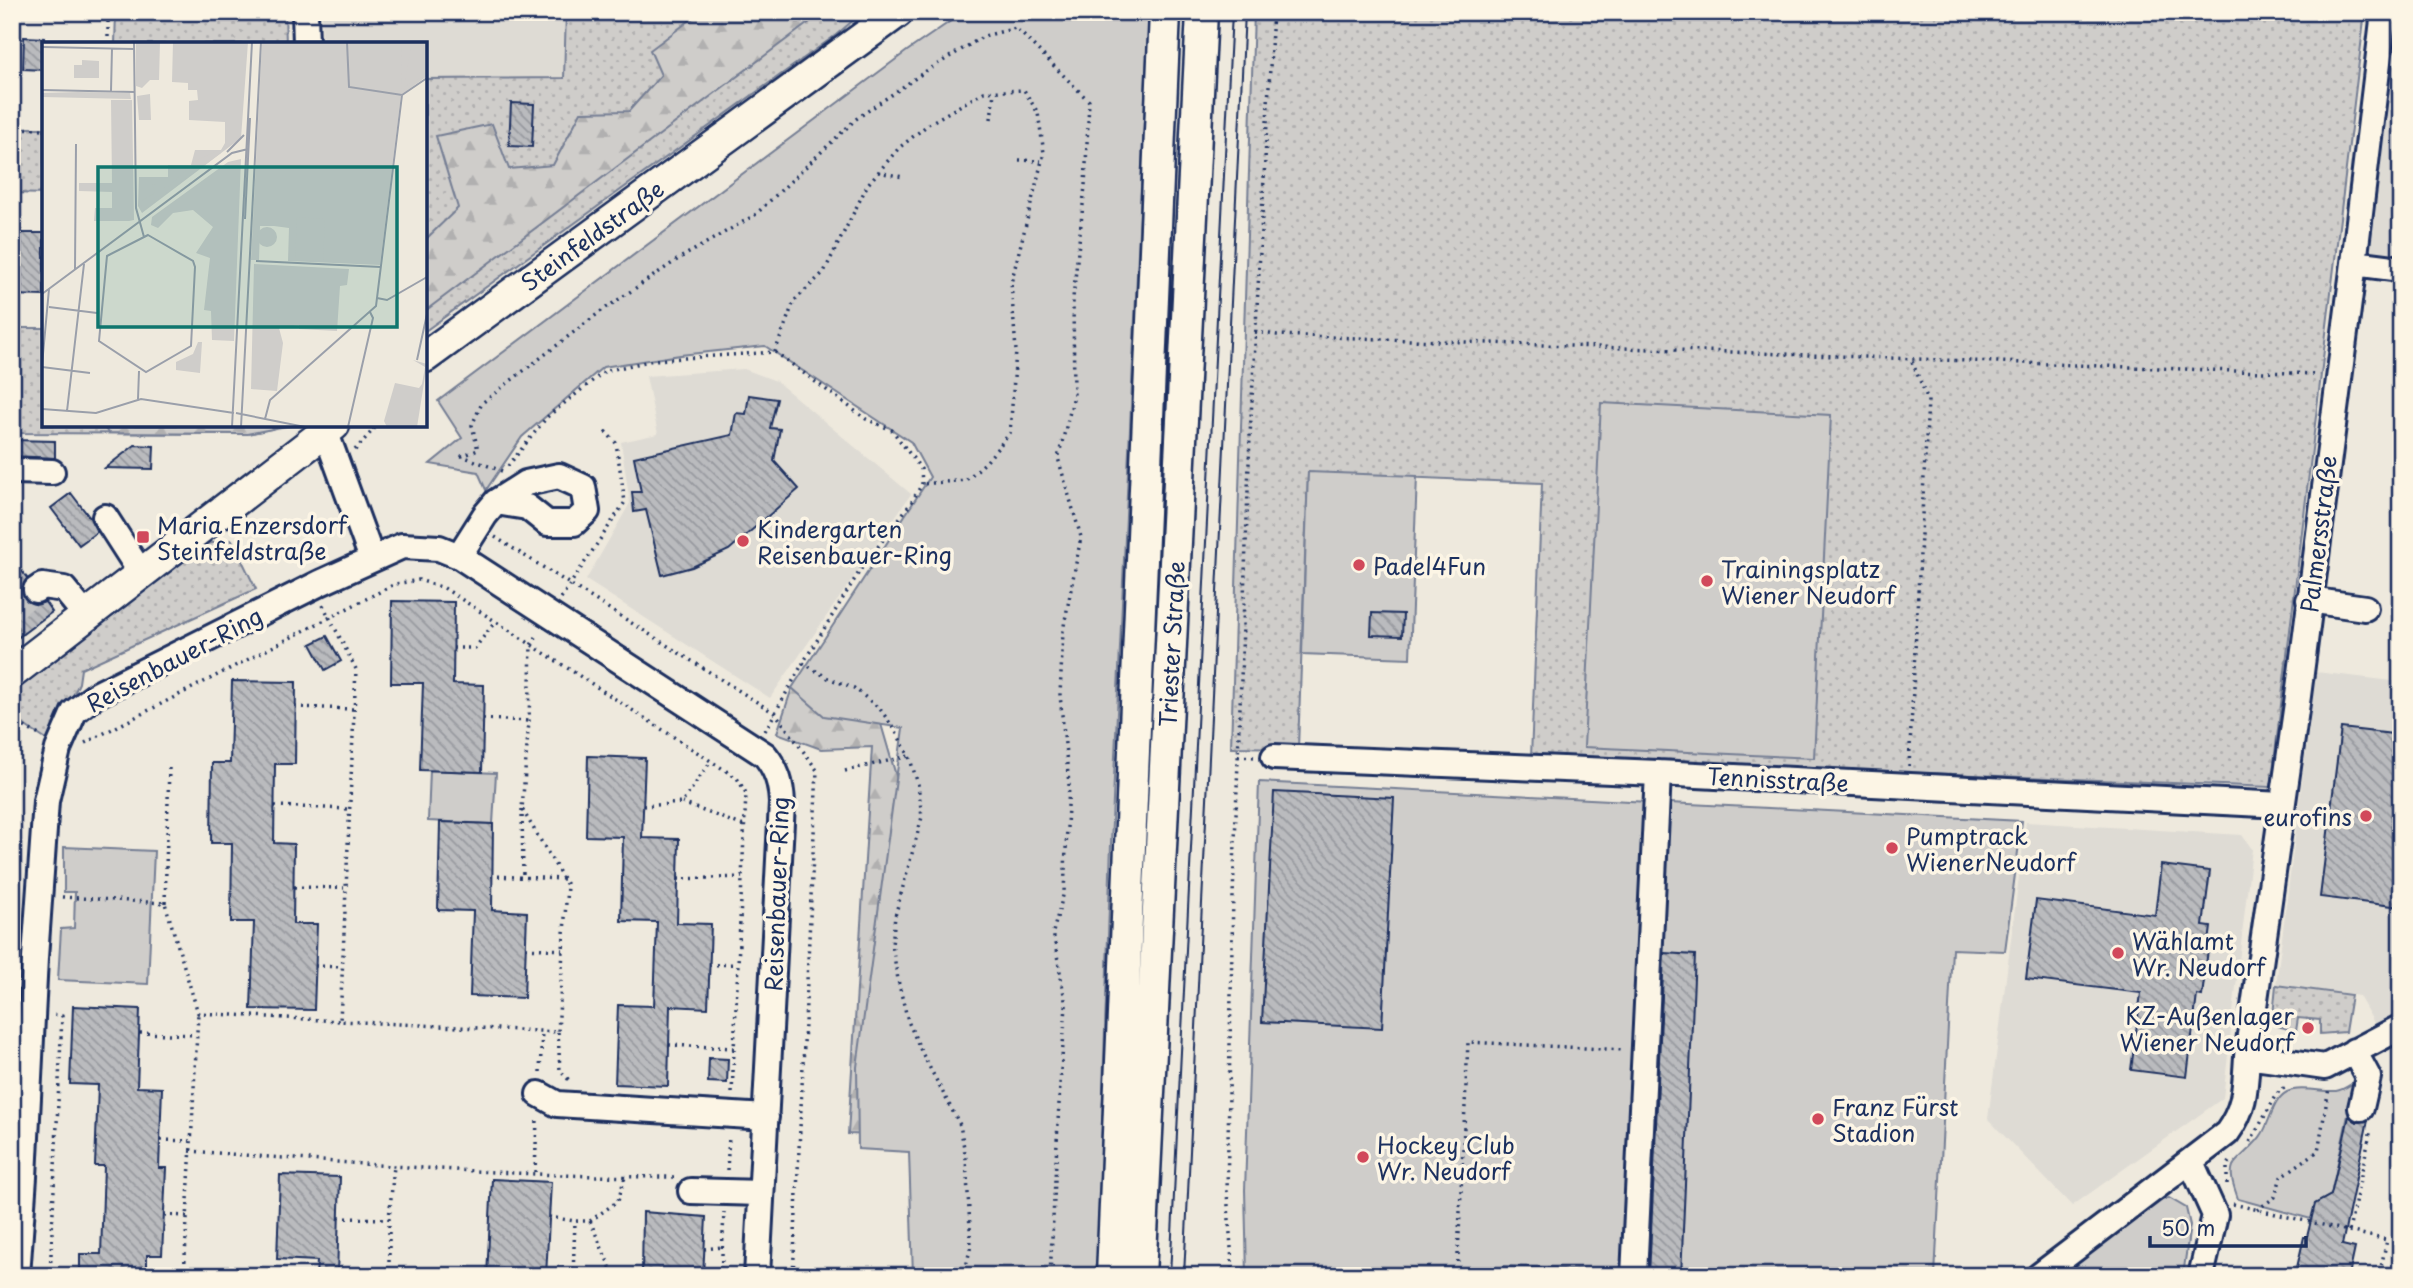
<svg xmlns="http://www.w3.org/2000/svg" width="2413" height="1288" font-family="'Playpen Sans',sans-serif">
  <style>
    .built { fill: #dedbd4 }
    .grass { fill: url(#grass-dots); stroke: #757e94; stroke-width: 2 }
    .forest { fill: url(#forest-firs); stroke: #757e94; stroke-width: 2 }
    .park { fill: #cfcdca; stroke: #757e94; stroke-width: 2 }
    .building { fill: url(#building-back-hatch); stroke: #1b2f5e; stroke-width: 2 }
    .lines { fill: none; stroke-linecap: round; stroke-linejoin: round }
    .minor-tunnel { stroke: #c4c4c4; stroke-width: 24; stroke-dasharray: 24 12; stroke-linecap: butt }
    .minor-casing { stroke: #1b2f5e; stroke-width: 30 }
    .major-casing { stroke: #1b2f5e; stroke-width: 35 }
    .path { stroke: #1b2f5e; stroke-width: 3.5; stroke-dasharray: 2 5; stroke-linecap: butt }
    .minor { stroke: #fcf5e5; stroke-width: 24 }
    .major { stroke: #fcf5e5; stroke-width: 30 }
    .tram { stroke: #1b2f5e; stroke-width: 2 }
    .poi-dot { fill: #d1495b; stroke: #fcf5e5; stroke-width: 2.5 }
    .labels { text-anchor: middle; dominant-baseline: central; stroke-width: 7; stroke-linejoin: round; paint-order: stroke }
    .street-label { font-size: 23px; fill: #1b2f5e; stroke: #fcf5e5 }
    .poi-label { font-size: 23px; fill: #1b2f5e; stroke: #fcf5e5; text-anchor: start }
    .inset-road { fill: none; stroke: #9a9faa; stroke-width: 2 }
    .view { fill: #0f766e; fill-opacity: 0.15; stroke: #0f766e; stroke-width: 3.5 }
    .inset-edge { fill: none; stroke: #1b2f5e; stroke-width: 3.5 }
  </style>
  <defs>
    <pattern id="grass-dots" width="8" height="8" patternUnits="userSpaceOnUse" patternTransform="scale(1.75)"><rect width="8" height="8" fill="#cfcdca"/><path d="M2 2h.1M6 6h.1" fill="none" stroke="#b1b0b0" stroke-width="1.8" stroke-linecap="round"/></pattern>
    <pattern id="forest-firs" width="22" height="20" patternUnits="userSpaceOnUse" patternTransform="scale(1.75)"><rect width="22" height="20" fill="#cfcdca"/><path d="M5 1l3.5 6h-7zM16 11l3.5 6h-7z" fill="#b1b0b0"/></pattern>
    <pattern id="building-back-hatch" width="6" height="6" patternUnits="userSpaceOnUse" patternTransform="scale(1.75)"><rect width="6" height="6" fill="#babbbe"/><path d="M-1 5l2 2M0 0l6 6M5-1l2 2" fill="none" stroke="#96989e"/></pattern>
  </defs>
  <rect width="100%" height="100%" fill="#eee9dd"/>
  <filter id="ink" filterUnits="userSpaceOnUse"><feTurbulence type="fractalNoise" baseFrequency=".0143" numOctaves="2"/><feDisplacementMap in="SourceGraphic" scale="14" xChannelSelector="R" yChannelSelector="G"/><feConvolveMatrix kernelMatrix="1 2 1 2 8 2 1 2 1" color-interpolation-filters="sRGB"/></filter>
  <g filter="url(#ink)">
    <path class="built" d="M322 12H863L836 35 425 331V44H322Z
      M2396 12H2401V276L2364 272Z
      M744 369 776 381 911 494 770 698 586 580 630 503 621 442 658 434 646 376Z
      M2316 672 2401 682V1015L2378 1030 2359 996 2276 985Z
      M2026 822 2242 835 2252 849 2223 1098 2072 1206 1988 1119Z"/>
    <path class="grass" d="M116 12H285L286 44H115Z
      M566 12H863L836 35 425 331V79L564 78Z
      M1254 12H2365L2271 787 1531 757 1542 483 1308 473 1298 748 1231 747Z
      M12 128H44V194L12 193Z
      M12 328H44V425H291L247 434 12 433Z
      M232 540 256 589 81 669 79 683 51 743 12 717V685L206 544Z
      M2276 985 2351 995 2345 1032 2320 1034V1020L2298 1018 2296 1031 2277 1026 2273 1016Z"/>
    <path class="forest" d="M701 12H823L425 311V240L458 208 436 136 492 124 509 169 553 165 581 112 629 111 661 75 650 50Z
      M103 425H273L272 429 247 434 108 433Z
      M792 688 881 724 908 817 899 1136 848 1134 872 747 821 749 777 733Z"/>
    <path class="park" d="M964 12H1149L1111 844 1097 1276H913L909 1152 858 1149 857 1067 903 728 824 716 792 688 930 477 911 442 765 346 680 355 603 367 522 437 486 490 478 472 430 464 462 438 438 401 907 51Z
      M1601 403 1831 415 1814 758 1584 747Z
      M1308 472 1417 476 1410 658 1302 654Z
      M430 770 496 773 493 824 428 821Z
      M1259 782 2022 821 2005 951 1952 949 1935 1276H1624L1623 1272 1504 1266 1489 1276H1247L1245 1190Z
      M64 847 154 851 148 984 58 980 61 929 74 928 75 892H64Z
      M2355 1082 2331 1195 2315 1204 2311 1219 2238 1199C2235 1189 2229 1176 2233 1166 2236 1159 2256 1145 2262 1134 2270 1122 2273 1099 2287 1092 2300 1086 2321 1092 2336 1091 2344 1090 2349 1085 2355 1082Z
      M2169 1198 2186 1208 2190 1225 2183 1276H2111L2070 1265 2158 1201Z"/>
    <path class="building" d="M24 37 44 38V70L23 69Z
      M511 103 534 104 532 147 509 146Z
      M12 233H44V296L12 295Z
      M749 395 777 399 770 428 780 429 774 461 799 489 729 550 692 567 662 575 646 510 634 512 632 492H641L634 457 732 435 736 413 746 414Z
      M12 440 55 441V458L12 456Z
      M135 445 154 446 153 469 105 468Z
      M71 493 90 518 97 532 79 545 51 508Z
      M12 558 27 578 21 590 24 599 36 605 45 602 52 612 12 642Z
      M392 601 454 602 453 684 484 685 482 772 420 770 423 683H391Z
      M1372 613 1403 614 1402 636 1371 635Z
      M327 636 341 661 325 670 311 644Z
      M232 681 296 682 295 764H275L274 843 294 844 293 924H317L314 1010 251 1009 254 922H231L232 843H211L212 763H230Z
      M2341 728 2401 735V907L2320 897Z
      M588 756 645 758 642 838 679 839 677 923 711 924 708 1008 670 1006 668 1086 615 1084 618 1005 654 1006 657 922 621 921 623 837 586 836Z
      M1274 792 1394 798 1382 1028 1262 1022Z
      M440 822 493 824 492 910 527 912 524 998 470 996 473 911 438 910Z
      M2161 865 2210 871 2203 926 2211 927 2202 996 2197 995 2187 1077 2131 1070 2141 993 2026 979 2036 900 2155 915Z
      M1664 953 1695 955 1681 1276H1649Z
      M73 1006 140 1009 137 1087 162 1088 159 1168H166L162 1255H147V1276H80V1254H101L104 1166H95L98 1085 70 1084Z
      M709 1058 728 1059 727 1083 708 1082Z
      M2349 1116 2357 1122 2368 1120 2342 1245 2355 1248 2349 1276H2295L2304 1237H2307L2315 1204 2331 1195Z
      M280 1175 340 1177 337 1276H316L317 1261 277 1259Z
      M492 1179 551 1182 546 1276H487Z
      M643 1212 706 1217 703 1276H642Z"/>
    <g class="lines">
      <path class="minor-tunnel" d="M12 609 36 590"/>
      <defs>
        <path id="minor" d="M305 12 306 44
          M2354 263 2401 269
          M323 425 372 559
          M12 471 52 472
          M105 517 141 573
          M459 556 485 515 496 502 526 483 559 476 583 487 587 511 574 523H547L527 507 496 502
          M36 590 42 586 64 589 86 616
          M2309 600 2365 608
          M1274 757 1658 773 2282 805
          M2354 1051 2368 1077 2361 1108
          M2247 1056 2325 1067 2401 1027
          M539 1094 557 1104 766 1117
          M2191 1162 2215 1215 2201 1276
          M691 1191 761 1193
          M17 1276 24 1177 35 958 46 801 58 749 74 712 96 695 320 583 402 546 439 548 459 556 765 755C777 770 781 783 782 803L757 1276
          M1634 1276 1658 773
          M2039 1276 2227 1133C2246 1107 2245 1087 2247 1056L2298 696 2354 263 2384 12"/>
        <path id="major" d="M425 357 898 12
          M12 673 334 425
          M1112 1276 1165 12
          M1140 1276 1202 12"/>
      </defs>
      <use href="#minor" class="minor-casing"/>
      <use href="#major" class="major-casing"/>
      <path class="path" d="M108 44V12
        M991 119 994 92
        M12 128 44 129
        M15 128 17 12
        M1019 160 1041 161
        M878 172 903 177
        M1255 332 1277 335 2316 374
        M12 352H17L18 300
        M775 352 866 419 892 430 921 469 922 484 911 503 861 569 803 663 828 678 854 688 880 709 895 730 909 756 918 784 922 817 895 916 892 945 899 985 908 1021 922 1053 960 1125 966 1159 971 1245 964 1276
        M355 450 374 429 371 425
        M508 466 547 417 605 371 654 360 775 352 794 301 824 272 868 184 899 148 930 123 984 92 1024 90 1038 113 1044 153 1011 283 1016 351 1010 433 986 462 966 480 922 484
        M502 471 462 456 478 450 472 425 482 403 600 312 680 258 755 215 856 119 923 73 984 36 1016 28 1089 101 1085 186 1073 298 1074 396 1058 458 1081 537 1063 631 1060 695 1069 784 1064 892 1053 932 1066 1006 1060 1084 1050 1276
        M495 537 776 714 817 770 793 1276
        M561 598 625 502 616 443 605 431
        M323 605 356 669 340 1021 558 1032 567 885 522 809 529 721 531 645 538 634
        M453 648H475L495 622
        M295 707 354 709
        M483 719 529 721
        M12 720 41 736
        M765 731 803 663
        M85 743 395 584 419 580 444 588 737 778 746 793 732 1093
        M1238 756 1254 757
        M1909 766 1928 400 1911 359
        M845 771 909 756
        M682 803 744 826
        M275 806 348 809
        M643 806 682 803 711 761
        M522 809 523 877
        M491 876 564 879
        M678 879 742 877
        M294 887 344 888
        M62 897 165 903 198 1013 340 1021
        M165 903 169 767
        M526 948 563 950
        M709 965 737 964
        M315 966 342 967
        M558 1032 560 1071 570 1081
        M140 1033 196 1035
        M669 1045 734 1048
        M540 1072 542 1031
        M161 1140 190 1141
        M2250 1142 2279 1091 2288 1086
        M190 1151C351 1163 512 1177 674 1177
        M727 1170 729 1136
        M535 1172 537 1119
        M2227 1184V1166L2232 1159
        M2233 1204 2387 1240 2379 1276
        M2257 1210 2275 1197 2281 1177 2318 1151 2329 1088
        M164 1215 187 1216
        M549 1217 575 1221
        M339 1218 389 1219
        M590 1221 614 1276
        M2349 1231 2371 1129
        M704 1249 723 1247
        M50 1276 62 1016 53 1015
        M184 1276 198 1013
        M389 1276V1219L394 1166
        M573 1276 575 1221H590L618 1201 625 1177
        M721 1276 724 1212
        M1233 1276 1227 1192 1233 896 1250 436 1273 12
        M1457 1276 1468 1042 1624 1050"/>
      <use href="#minor" class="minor"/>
      <use href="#major" class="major"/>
      <path class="tram" d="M1170 1276 1232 12
        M1184 1276 1245 12"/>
    </g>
  </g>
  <g class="poi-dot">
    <rect x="136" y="530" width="14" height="14" rx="3.5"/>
    <circle cx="743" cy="541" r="7"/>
    <circle cx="1359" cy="565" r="7"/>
    <circle cx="1707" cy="581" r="7"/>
    <circle cx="2366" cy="816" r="7"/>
    <circle cx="1892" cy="848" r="7"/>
    <circle cx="2118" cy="953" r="7"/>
    <circle cx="2308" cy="1028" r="7"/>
    <circle cx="1818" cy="1119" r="7"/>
    <circle cx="1363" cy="1157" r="7"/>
  </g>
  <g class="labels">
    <g class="street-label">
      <text transform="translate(592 235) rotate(-36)">Steinfeldstraße</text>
      <text transform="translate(2318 534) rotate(-83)">Palmersstraße</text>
      <text transform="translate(1171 644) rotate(-87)">Triester Straße</text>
      <text transform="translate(174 659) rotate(-28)">Reisenbauer-Ring</text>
      <text transform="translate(1778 779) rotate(3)">Tennisstraße</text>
      <text transform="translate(776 894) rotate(-88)">Reisenbauer-Ring</text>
    </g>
    <g class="poi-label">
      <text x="157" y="524">Maria Enzersdorf<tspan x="157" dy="26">Steinfeldstraße</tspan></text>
      <text x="757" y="528">Kindergarten<tspan x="757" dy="26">Reisenbauer-Ring</tspan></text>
      <text x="1373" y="565">Padel4Fun</text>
      <text x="1721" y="568">Trainingsplatz<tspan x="1721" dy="26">Wiener Neudorf</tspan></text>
      <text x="2352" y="816" text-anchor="end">eurofins</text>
      <text x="1906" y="835">Pumptrack<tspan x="1906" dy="26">WienerNeudorf</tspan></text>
      <text x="2132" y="940">Wählamt<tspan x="2132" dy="26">Wr. Neudorf</tspan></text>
      <text x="2294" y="1015" text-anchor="end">KZ-Außenlager<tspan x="2294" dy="26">Wiener Neudorf</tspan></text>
      <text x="1832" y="1106">Franz Fürst<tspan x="1832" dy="26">Stadion</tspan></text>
      <text x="1377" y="1144">Hockey Club<tspan x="1377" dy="26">Wr. Neudorf</tspan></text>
    </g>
  </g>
  <g transform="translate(42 42)">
    <rect width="385" height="385" fill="#eee9dd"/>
    <path d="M94 0H118L117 38H108L100 46 94 44ZM131 0H206L199 96 100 171 96 164 97 135H126V123H149L153 108H179L183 101V80L147 78V59L156 58 155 48H146V41L130 40ZM220 0H385V34L359 53 338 223 246 219 247 186 232 184H218L217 218H209ZM36 50 88 51 89 57 0 55V51ZM108 52 109 78H97L95 54ZM69 58H90L92 178 87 179H52L53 166H70V150L37 149V141H70Z" fill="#cfcdca"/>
    <path d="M360 0H370L362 45 381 34 385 27V34L365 48 359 46ZM173 110 179 111 100 169 99 159 113 151 110 142 125 146 155 118Z" fill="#cfcdca"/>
    <path d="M40 18 57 19V36H32V23H40ZM199 117 192 299 170 298 169 269 162 268 168 216 154 211 171 185 151 168 131 171 116 186 109 183 110 175 186 120ZM255 175 283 177 281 219 253 218ZM215 195a10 10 0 1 1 20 0a10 10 0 1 1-20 0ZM212 222 307 227 305 243 298 244 295 289 257 287V283L237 286 241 301 235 349 209 347ZM156 300H160L158 331 134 328V320L151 312ZM371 318 385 322 375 385H345L342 379 353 341 377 346 380 342 383 325Z" fill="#cfcdca"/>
    <path class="inset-road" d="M92 0 94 166 102 195M305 0 307 45 360 53 385 36M0 5 92 7M0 48 93 50M69 49 70 6M185 110 202 93M203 177 208 76M106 193 151 219 153 225 149 304 104 330 57 299 65 214ZM214 219 339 225M33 227 34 102M0 252 190 111 206 107M335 256 345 258 385 235M7 265 55 271M375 318 385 272M0 323 7 247M0 325 48 331M96 357 97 329M0 367 54 371 99 357 192 371M25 369 42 222M194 371 263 385M223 377 228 358 334 264 360 53M190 385 210 0M199 385 219 0M306 385 331 276 328 270"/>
    <path class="view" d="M56 125H355V285H56Z"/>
    <rect width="385" height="385" class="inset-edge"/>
  </g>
  <rect width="2413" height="1288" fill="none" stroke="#fcf5e5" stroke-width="42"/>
  <rect x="21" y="21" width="2371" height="1246" fill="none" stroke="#1b2f5e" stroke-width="2.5" filter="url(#ink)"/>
  <path d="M2150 1236v10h156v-10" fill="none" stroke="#1b2f5e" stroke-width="3.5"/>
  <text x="2161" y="1236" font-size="21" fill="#1b2f5e" stroke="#fcf5e5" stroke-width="5" paint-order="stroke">50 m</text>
</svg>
